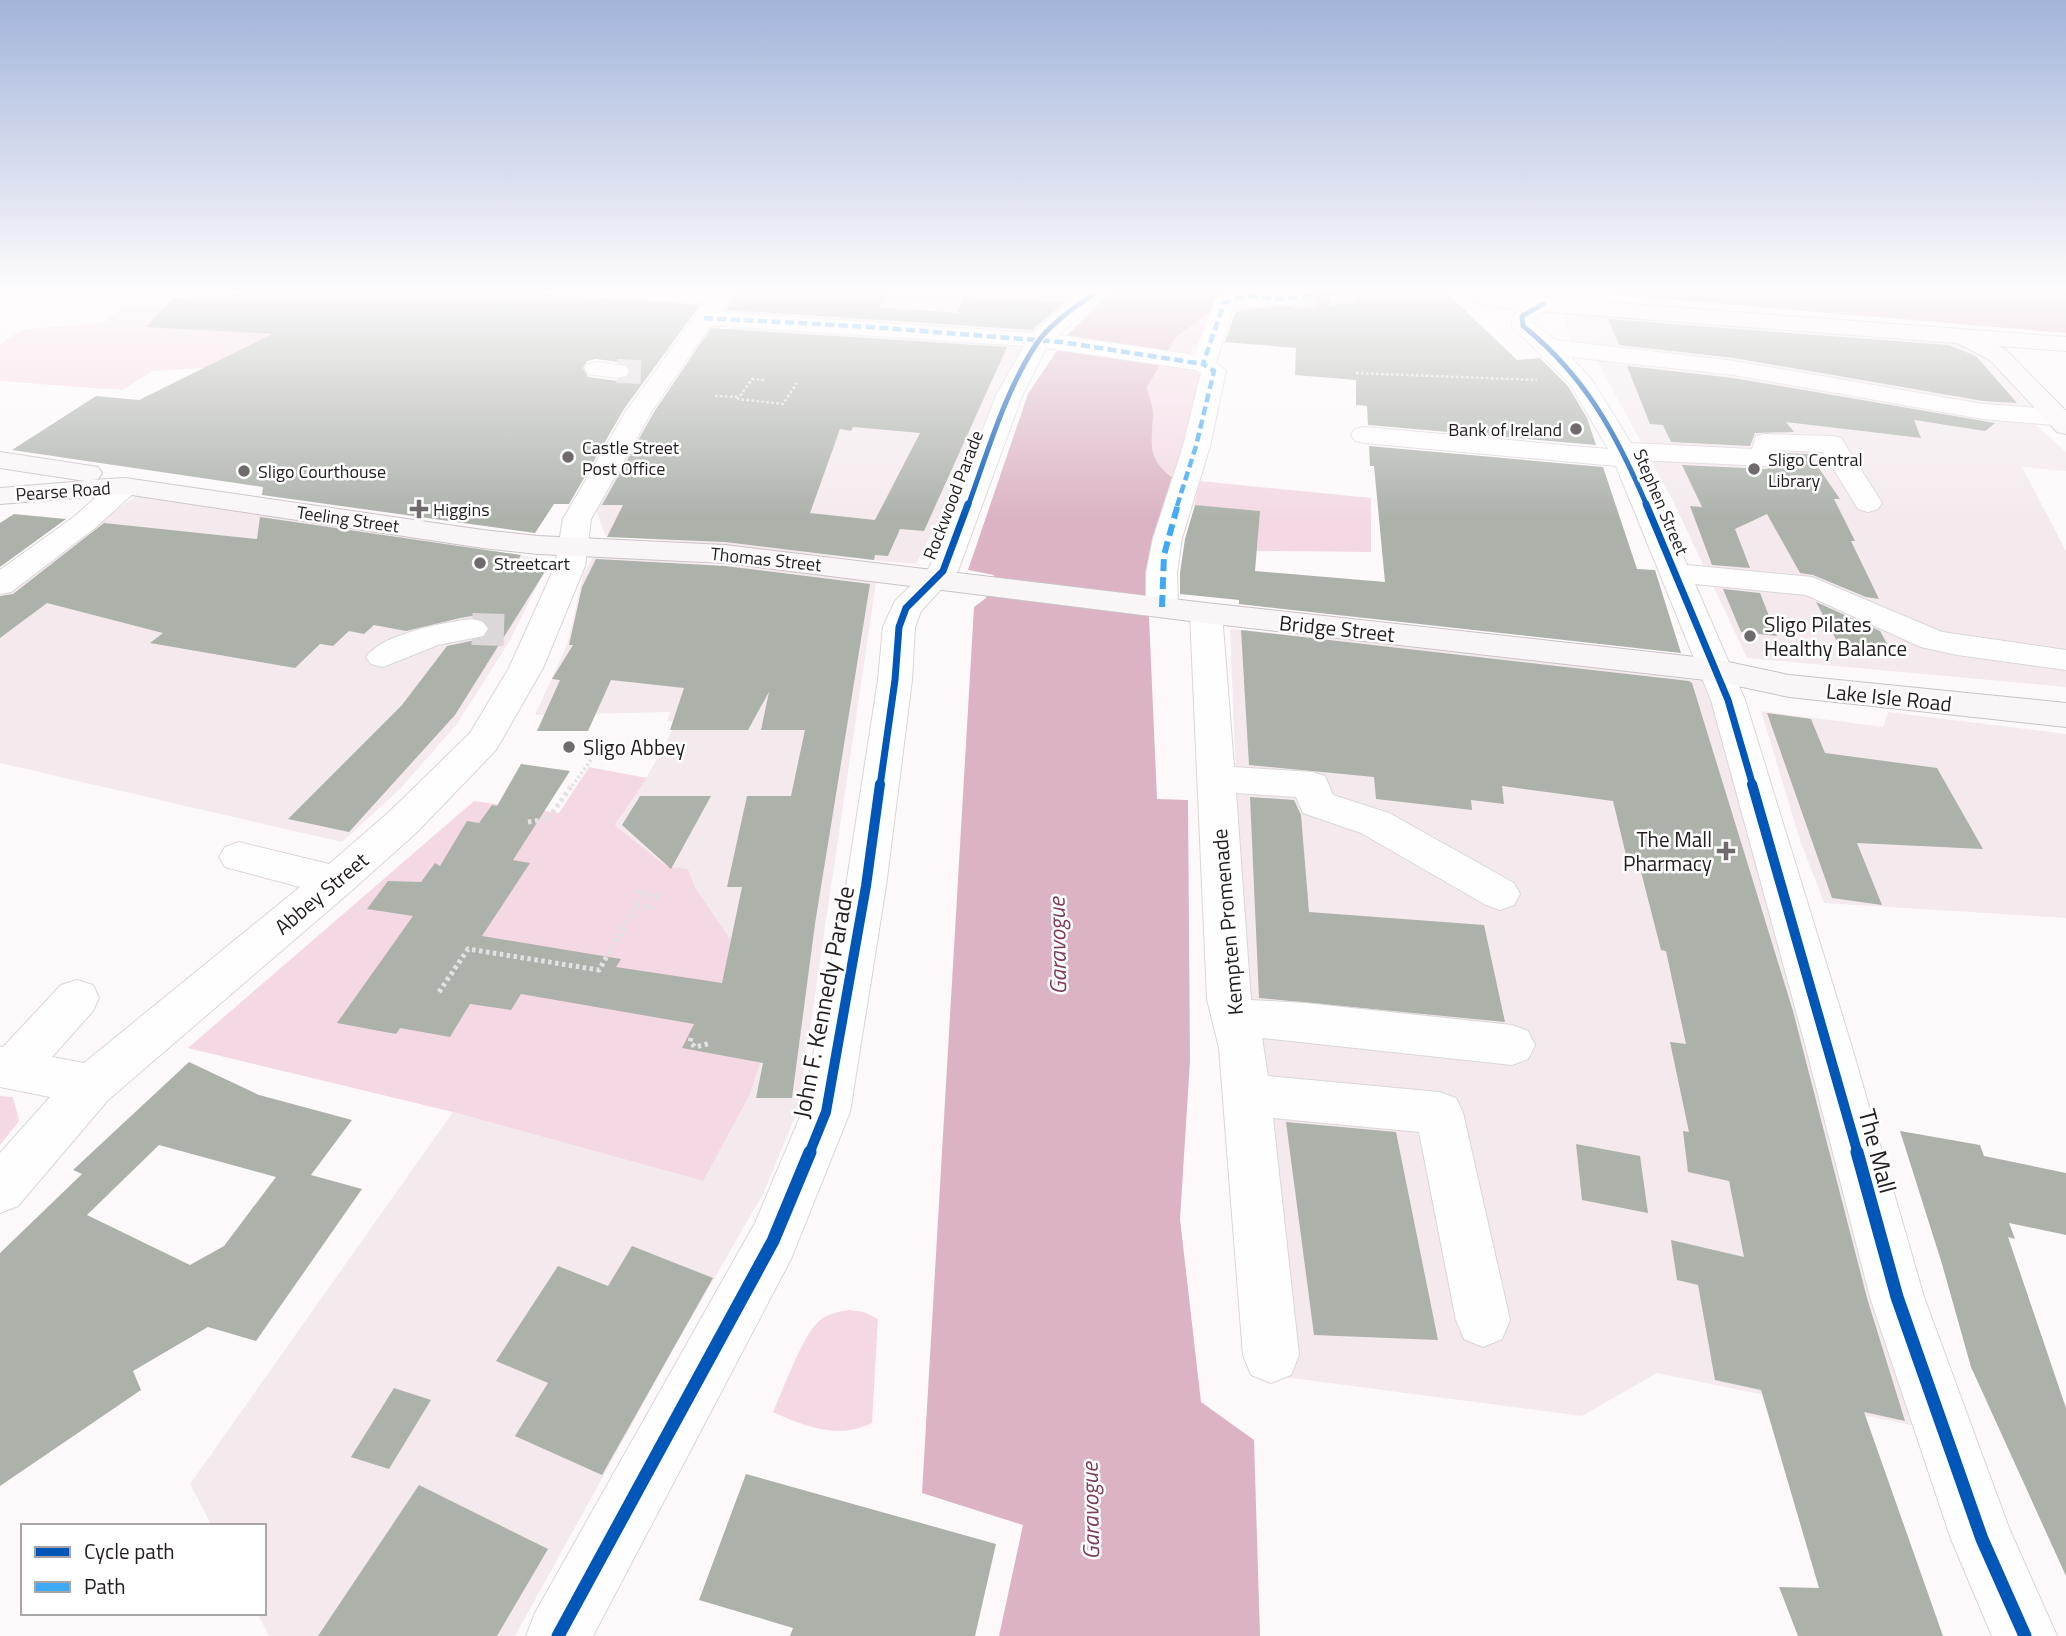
<svg xmlns="http://www.w3.org/2000/svg" width="2066" height="1636" font-family="'Titillium Web',sans-serif">
  <style>
    .built { fill: #f4eaee }
    .green { fill: #f4d9e4 }
    .water { fill: #dbb3c4 }
    .building { fill: #acb1aa; fill-rule: evenodd }
    .lines { fill: none; stroke-linecap: round; stroke-linejoin: round }
    .minor-tunnel-far1 { stroke: #dcd8da; stroke-width: 24; stroke-dasharray: 24 12; stroke-linecap: butt }
    .minor-tunnel { stroke: #dcd8da; stroke-width: 32; stroke-dasharray: 32 17; stroke-linecap: butt }
    .minor-casing { stroke: #dad6d8; stroke-width: 2 }
    .major-casing { stroke: #cac2c6; stroke-width: 2 }
    .path-far2 { stroke: #e3e2e2; stroke-width: 2.5; stroke-dasharray: 2.5 2.5; stroke-linecap: butt }
    .path-far1 { stroke: #e3e2e2; stroke-width: 3.5; stroke-dasharray: 2.5 2.5; stroke-linecap: butt }
    .path { stroke: #e3e2e2; stroke-width: 5; stroke-dasharray: 3.5 3.5; stroke-linecap: butt }
    .minor { fill: #fffefe; fill-rule: evenodd }
    .major { fill: #faf6f8; fill-rule: evenodd }
    .quiet-far1 { stroke: #3fa9f5; stroke-width: 4.5; stroke-dasharray: 9 4.5; stroke-linecap: butt }
    .quiet { stroke: #3fa9f5; stroke-width: 6; stroke-dasharray: 12 6; stroke-linecap: butt }
    .cycleway-far3-casing { stroke: #fff; stroke-width: 8 }
    .cycleway-far2-casing { stroke: #fff; stroke-width: 10 }
    .cycleway-far1-casing { stroke: #fff; stroke-width: 14 }
    .cycleway-casing { stroke: #fff; stroke-width: 18 }
    .cycleway-far3 { stroke: #0057b8; stroke-width: 5 }
    .cycleway-far2 { stroke: #0057b8; stroke-width: 7 }
    .cycleway-far1 { stroke: #0057b8; stroke-width: 10 }
    .cycleway { stroke: #0057b8; stroke-width: 13 }
    .poi-dot { fill: #6f6a6c; stroke: #fff; stroke-width: 2.5 }
    .labels { text-anchor: middle; dominant-baseline: central; stroke-width: 5; stroke-linejoin: round; paint-order: stroke }
    .far-poi-label { font-size: 18px; fill: #221d1f; stroke: #fff; text-anchor: start }
    .far-street-label { font-size: 18px; fill: #221d1f; stroke: #fff }
    .poi-label { font-size: 21px; fill: #221d1f; stroke: #fff; text-anchor: start }
    .street-label { font-size: 21px; fill: #221d1f; stroke: #fff }
    .water-label { font-size: 23px; font-style: italic; fill: #7e3a5c; stroke: #fff }
    .near-street-label { font-size: 24px; fill: #221d1f; stroke: #fff }
  </style>
  <rect width="100%" height="100%" fill="#fdf9fb"/>
  <path class="built" d="M736 291H1085L1030 338 715 315Z
    M1585 314 1940 340 1971 346 1988 357 2030 407 2017 410 1572 348 1564 316Z
    M714 319 1029 341 916 564 605 535 596 510 619 468Z
    M1596 359 1729 374 2033 422 2066 452V471L2022 467 2066 551V687L1747 658 1674 503Z
    M138 494 550 560 509 642 457 724 400 789 342 842 0 763V597Z
    M595 553 717 565 877 576 798 1110 763 1194 673 1350 515 1636H269L257 1613H264V1526H212L190 1484 453 1112 703 1181 696 888 688 869 666 866 615 825 643 784 677 722 667 721 670 712 535 715 567 645 583 575Z
    M1230 629 1481 653 1709 682 1920 1427 1657 1373 1582 1416 1260 1374Z
    M1761 711 1883 727 1888 712 2066 734V918L1824 903 1800 840Z"/>
  <path class="green" d="M1214 303 1212 314 1190 357H1163L1176 337 1208 314Z
    M126 304 167 305 150 324 209 331 242 308 280 329 215 371 204 368 153 371 122 390 0 381V344L21 330 104 322Z
    M1159 363 1203 370 1207 374 1173 478C1146 459 1152 444 1153 414 1153 405 1149 396 1147 387Z
    M1200 481 1371 498V552L1257 551 1259 511 1194 505Z
    M589 767 647 778 615 825 666 866 688 869 696 889 732 942 765 1048 749 1096 703 1181 453 1112 188 1048 474 801 559 813Z
    M0 1096 13 1097 19 1121 0 1145Z
    M849 1310 864 1312 878 1319 872 1423C838 1440 804 1426 773 1412 782 1392 803 1335 818 1322 826 1314 838 1312 849 1310Z"/>
  <path class="water" d="M1112 291H1242L1226 296 1214 303 1208 314 1176 337 1147 387C1149 396 1153 405 1153 414 1152 444 1146 458 1173 478L1149 595V617L1157 799 1188 800 1190 1061 1180 1219 1201 1402 1254 1440 1260 1636H999L1023 1525 922 1493 974 607 986 598 994 575 968 570 1028 394 1068 334Z
    M1569 291H2066V333Z"/>
  <path class="building" d="M281 291H509L700 305 624 409 569 504H554L535 533 262 495 263 487 12 450 96 396 139 400 272 334 146 327 173 298ZM596 359 626 363 631 372 627 379 618 381 588 377 583 368 587 361Z
    M739 291H889L879 307 957 313 965 296 1065 302 1032 330 726 310Z
    M1301 291H1445L1517 360 1540 358 1568 386 1587 418 1596 445 1368 425 1367 406 1356 405V380L1295 375 1296 348 1225 342 1235 313 1243 309 1302 305 1307 296Z
    M1608 319 1948 345 1976 356 2017 403 1983 401 1734 358 1619 345Z
    M711 328 1007 347 924 531 900 529 888 556 875 555 874 560 725 542 607 537 623 505H602L654 412ZM853 427 920 433 875 520 810 513 840 429 851 431Z
    M1627 366 1734 378 1995 423 1985 431 1914 420 1921 438 1786 422 1794 432 1755 433 1750 446 1671 442 1663 425 1650 424Z
    M1369 446 1603 467 1637 569 1655 570 1681 653 1239 604V600L1180 594V573L1185 539 1195 505 1260 511 1255 571 1385 582 1374 466H1370Z
    M1781 453 1809 454 1840 499H1834L1855 541H1851L1879 599 1866 597 1813 575 1800 573 1767 514 1735 529 1750 568 1712 565 1690 506 1702 507 1682 465 1766 469 1777 465 1781 459Z
    M14 514 66 519 0 567V523Z
    M260 517 521 555 515 565 546 570 455 715 349 832 288 819 402 705 447 646 485 638 491 629 484 619 472 616 460 618 406 631 374 625 364 634 349 631 333 646 320 644 295 668 150 643 163 633 47 603 0 638V596L13 594 104 523 257 539Z
    M596 559 725 566 870 584 815 924 792 1098H756L763 1063 682 1048 694 1024 521 994 511 1010 470 1004 450 1037 400 1028 396 1034 337 1023 413 916 367 909 388 881 421 882 435 863 440 866 467 821 479 823 492 805 497 806 521 764 570 771 513 860 530 863 482 936 621 959 616 967 722 983 742 887H727L747 796H791L805 730H761L769 692 748 730H670L684 688 611 680 588 731H537L560 680 552 679 573 645H569L582 587Z
    M1723 589 1760 593 1777 636 1741 632Z
    M1816 602 1880 631 1891 651 1840 647Z
    M1241 630 1689 681 1692 683 1793 1011 1867 1298 1905 1421 1864 1412 1943 1636H1798L1779 1587 1819 1588 1761 1390 1715 1380 1698 1285 1677 1280 1671 1240 1744 1257 1729 1181 1688 1172 1683 1131 1689 1132 1670 1042 1686 1044 1666 951 1661 950 1637 856 1626 855 1613 801 1502 786 1504 804 1471 800 1472 810 1376 799 1374 777 1249 765Z
    M1767 713 1811 719 1825 753 1937 768 1983 849 1857 843 1882 905 1832 898Z
    M640 796H711L671 869 622 825Z
    M1250 797 1294 800 1301 815 1309 912 1484 925 1505 1022 1259 998Z
    M189 1062 259 1095 352 1120 311 1175 362 1189 256 1341 208 1327 133 1371 141 1390 0 1486V1253L82 1174 73 1170ZM159 1145 276 1177 224 1246 190 1265 87 1215Z
    M1286 1122 1396 1132 1438 1340 1314 1335Z
    M1900 1131 1980 1145 1984 1156 2066 1173V1235L2009 1223 2015 1239 2008 1237 2066 1408V1576L1971 1367 1942 1264Z
    M1576 1144 1640 1156 1648 1213 1582 1200Z
    M632 1246 713 1278 602 1475 515 1436 548 1383 496 1361 558 1266 608 1286Z
    M394 1388 431 1400 389 1469 351 1457Z
    M746 1474 996 1544 975 1636H790L793 1628 699 1600Z
    M419 1485 548 1549 497 1636H318Z"/>
  <g class="lines">
    <path class="minor-tunnel-far1" d="M1293 297 1355 291
      M617 371 643 372"/>
    <path class="minor-tunnel" d="M472 629 508 630"/>
    <defs>
      <path id="minor" d="M31 291H136L133 296 125 298 0 307V293Z
        M604 291H737L721 312 1033 333 1083 291H1109L1058 335 1194 355 1216 298C1232 294 1294 283 1304 297L1301 302 1293 304 1234 307 1216 362 1226 371 1210 446 1182 538 1177 573 1178 607 1173 614 1162 617 1151 614 1146 607V573L1153 538 1183 446 1201 373 1196 370 1046 348 1022 396 958 571 921 611 915 627 912 680 886 886 850 1112 791 1259 593 1636H526L535 1613 755 1223 802 1112 846 886 878 680 883 627 895 601 929 568 996 396 1024 346 710 325 652 411 591 519 585 566 543 668 496 750 416 833 350 892 108 1100 18 1206 0 1213V1153L50 1097 0 1087V1047H3L61 985 77 980 93 985 99 998 93 1011 52 1057 84 1063 300 887 225 867 219 857 225 847 239 842 329 864 388 813 470 733 509 668 555 566 563 519 626 411 705 303 615 298 607 296Z
        M1543 297 1551 299 1554 304 1534 319V324L1555 340 1734 361 1983 404 2066 410V426L1983 419 1734 375 1571 357 1592 380 1631 443 1752 449 1756 436 1765 434 1832 436 1841 438 1882 503 1878 509 1868 512 1858 509 1823 452 1778 450 1779 458 1775 464 1765 466 1641 460 1687 565 1812 577 1942 632 2066 650V670L1957 655 1921 647 1806 595 1695 584 1745 700 1851 1044 1924 1297 2009 1528 2057 1636H1992L1951 1539 1870 1297 1805 1044 1711 700 1616 466 1364 443 1355 441 1351 435 1355 429 1364 427 1608 449 1570 384 1512 326C1510 309 1527 301 1543 297Z
        M597 362 626 366 629 371 626 376 617 378 588 374 585 369 588 364Z
        M125 478 135 480 139 486 135 492 95 528 11 592 0 594V570L75 516 115 480Z
        M1206 603 1217 606 1222 613 1234 767 1312 772 1325 776 1333 795 1389 813 1514 883 1520 894 1514 905 1500 910 1486 905 1361 833 1303 813 1296 797 1236 793 1251 1000 1305 1003 1512 1025 1528 1031 1535 1045 1528 1059 1512 1065 1262 1038 1268 1076 1439 1092 1456 1098 1463 1113 1510 1320 1502 1339 1483 1347 1464 1339 1456 1320 1419 1132 1273 1118 1299 1355 1291 1375 1271 1383 1251 1375 1243 1355 1219 1048 1207 999 1190 613 1195 606Z
        M472 619 483 622 488 629 483 636 438 645 383 667 371 664 366 657C382 634 445 622 472 619Z"/>
      <path id="major" d="M1459 291H1489L1512 295 2066 337V351L1998 346 2006 350 2066 411V434L2057 432 1990 360 1957 343 1512 309C1494 306 1471 306 1459 291Z
        M0 452 98 467 102 473 98 479 92 480 125 478 483 530 538 536 725 545 1206 603 1714 659 1789 675 2066 703V727L1789 697 1714 681 1206 623 725 563 538 554 483 548 125 494 0 504V488L85 481 0 468Z"/>
    </defs>
    <use href="#minor" class="minor-casing"/>
    <use href="#major" class="major-casing"/>
    <path class="path-far2" d="M1356 373 1537 380
      M764 380 752 379 738 399 783 404 797 383
      M715 396 739 397"/>
    <path class="path-far1" d="M572 786 591 760"/>
    <path class="path" d="M528 822 548 819 573 784
      M635 891 661 898
      M439 992 468 949 599 970 637 905 653 908
      M691 1038 690 1042 695 1047 711 1043"/>
    <use href="#minor" class="minor"/>
    <use href="#major" class="major"/>
    <path class="quiet-far1" d="M704 318 871 327 1061 342 1203 364
      M1177 506 1196 446 1214 371 1203 364 1224 303 1244 296 1279 299 1355 291"/>
    <path class="quiet" d="M1162 607 1164 555 1178 504"/>
    <defs>
      <path id="cycleway-far3" d="M1543 304 1522 316 1523 326C1585 376 1616 433 1647 506
        M968 506C988 451 1005 391 1037 343 1049 325 1080 303 1098 291"/>
      <path id="cycleway-far2" d="M1646 504 1728 700 1753 786
        M880 786 895 680 899 627 906 608 943 571 968 504"/>
      <path id="cycleway-far1" d="M1752 784 1858 1154
        M809 1154 826 1112 866 886 880 784"/>
      <path id="cycleway" d="M1857 1152 1897 1297 1982 1539 2025 1636
        M558 1636 773 1241 810 1152"/>
    </defs>
    <use href="#cycleway-far3" class="cycleway-far3-casing"/>
    <use href="#cycleway-far2" class="cycleway-far2-casing"/>
    <use href="#cycleway-far1" class="cycleway-far1-casing"/>
    <use href="#cycleway" class="cycleway-casing"/>
    <use href="#cycleway-far3" class="cycleway-far3"/>
    <use href="#cycleway-far2" class="cycleway-far2"/>
    <use href="#cycleway-far1" class="cycleway-far1"/>
    <use href="#cycleway" class="cycleway"/>
  </g>
  <linearGradient id="sky" x2="0" y2="1"><stop stop-color="#a3b4da"/><stop offset="0.56" stop-color="#fefcfd"/><stop offset="1" stop-color="#fefcfd" stop-opacity="0"/></linearGradient>
  <rect width="2066" height="520" fill="url(#sky)"/>
  <g class="poi-dot">
    <circle cx="1576" cy="429" r="7"/>
    <circle cx="568" cy="457" r="7"/>
    <circle cx="1754" cy="469" r="7"/>
    <circle cx="244" cy="471" r="7"/>
    <path d="M415.5 498.5h7v7h7v7h-7v7h-7v-7h-7v-7h7z"/>
    <circle cx="480" cy="563" r="7"/>
    <circle cx="1750" cy="636" r="7"/>
    <circle cx="569" cy="747" r="7"/>
    <path d="M1722.5 840.5h7v7h7v7h-7v7h-7v-7h-7v-7h7z"/>
  </g>
  <g class="labels">
    <g class="far-poi-label">
      <text x="1562" y="429" text-anchor="end">Bank of Ireland</text>
      <text x="582" y="447">Castle Street<tspan x="582" dy="21">Post Office</tspan></text>
      <text x="1768" y="459">Sligo Central<tspan x="1768" dy="21">Library</tspan></text>
      <text x="258" y="471">Sligo Courthouse</text>
      <text x="433" y="509">Higgins</text>
      <text x="494" y="563">Streetcart</text>
    </g>
    <g class="far-street-label">
      <text transform="translate(63 491) rotate(-4)">Pearse Road</text>
      <text transform="translate(953 495) rotate(-69)">Rockwood Parade</text>
      <text transform="translate(1661 502) rotate(67)">Stephen Street</text>
      <text transform="translate(348 519) rotate(8)">Teeling Street</text>
      <text transform="translate(766 559) rotate(6)">Thomas Street</text>
    </g>
    <g class="poi-label">
      <text x="1764" y="624">Sligo Pilates<tspan x="1764" dy="24">Healthy Balance</tspan></text>
      <text x="583" y="747">Sligo Abbey</text>
      <text x="1712" y="839" text-anchor="end">The Mall<tspan x="1712" dy="24">Pharmacy</tspan></text>
    </g>
    <g class="street-label">
      <text transform="translate(1337 628) rotate(6)">Bridge Street</text>
      <text transform="translate(1889 697) rotate(6)">Lake Isle Road</text>
      <text transform="translate(321 893) rotate(-40)">Abbey Street</text>
      <text transform="translate(1227 922) rotate(-95)">Kempten Promenade</text>
    </g>
    <g class="water-label">
      <text transform="translate(1057 946) rotate(-91)">Garavogue</text>
      <text transform="translate(1090 1511) rotate(-91)">Garavogue</text>
    </g>
    <g class="near-street-label">
      <text transform="translate(823 1002) rotate(-79)">John F. Kennedy Parade</text>
      <text transform="translate(1878 1151) rotate(75)">The Mall</text>
    </g>
  </g>
  <rect x="21" y="1524" width="245" height="91" fill="#ffffff" stroke="#a7a5a5" stroke-width="2"/>
  <rect x="35" y="1547" width="35" height="10" fill="#0057b8" stroke="#a7a5a5" stroke-width="2"/>
  <text x="84" y="1559" font-size="21" fill="#221d1f">Cycle path</text>
  <rect x="35" y="1582" width="35" height="10" fill="#3fa9f5" stroke="#a7a5a5" stroke-width="2"/>
  <text x="84" y="1594" font-size="21" fill="#221d1f">Path</text>
</svg>
